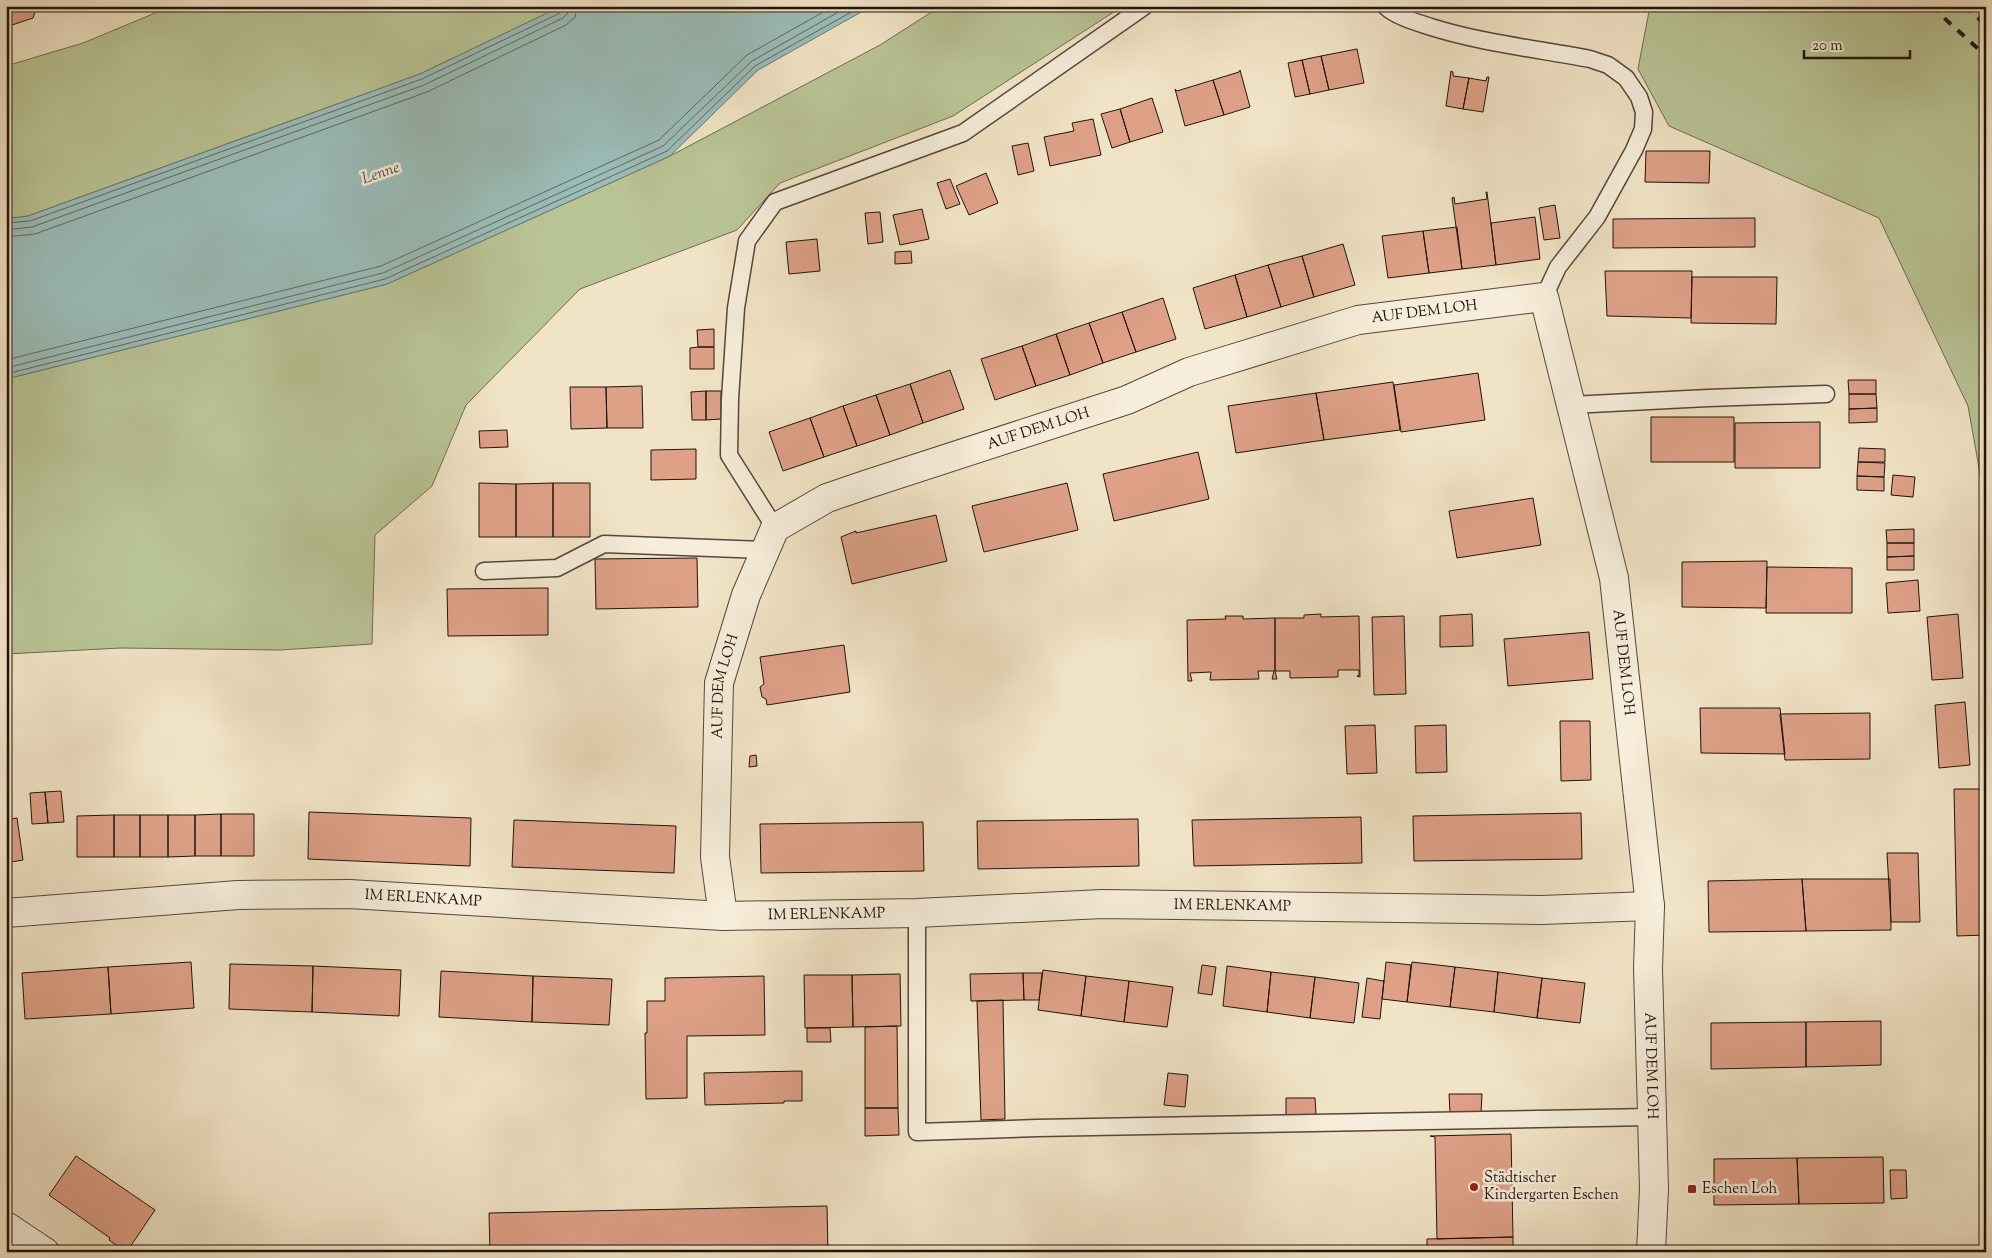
<svg xmlns="http://www.w3.org/2000/svg" width="1992" height="1258" font-family="'Sorts Mill Goudy',serif">
  <style>
    .green { fill: #b9c496; stroke: #6d6c50 }
    .water { fill: #9bbeba; stroke: #6a7a74 }
    .lines { fill: none; stroke-linecap: round; stroke-linejoin: round }
    .shore { stroke: #5e6862; stroke-width: 1 }
    .building { fill: #dea188; stroke: #21130b }
    .lane-casing { stroke: #55473a; stroke-width: 19 }
    .street-casing { stroke: #55473a; stroke-width: 30 }
    .lane { stroke: #f6edda; stroke-width: 16 }
    .street { stroke: #f6edda; stroke-width: 28 }
    .rail { stroke: #21130b; stroke-width: 4; stroke-dasharray: 9 9; stroke-linecap: butt }
    .poi-dot { fill: #8f2418; stroke: #f6edda; stroke-width: 2 }
    .labels { text-anchor: middle; dominant-baseline: central; stroke-width: 5; stroke-linejoin: round; paint-order: stroke }
    .street-label { font-size: 15px; fill: #21130b; stroke: #f6edda }
    .poi-label { font-size: 15px; fill: #21130b; stroke: #f6edda; text-anchor: start }
    .water-label { font-size: 16px; font-style: italic; fill: #4c4f48; stroke: #f6edda }
  </style>
  <rect width="100%" height="100%" fill="#f1e4c6"/>
  <filter id="stains"><feTurbulence type="fractalNoise" baseFrequency=".004" numOctaves="4"/><feColorMatrix values="0 0 0 0 .2 0 0 0 0 .09 0 0 0 0 .02 0 0 0 .5 -.17"/></filter>
  <radialGradient id="worn" r=".72"><stop offset=".6" stop-color="#630" stop-opacity="0"/><stop offset="1" stop-color="#630" stop-opacity=".3"/></radialGradient>
  <path class="green" d="M172 6H562L420 74 28 216 6 219V66L83 43Z
    M941 6H1123L953 116 780 183 737 230 580 289 466 405 432 486 375 535 372 644 280 650 121 648 6 654V379L387 284 670 156 880 45Z
    M1650 6H1986V507L1968 406 1879 218 1669 126 1638 69Z"/>
  <path class="water" d="M562 6H872L758 70 670 156 387 284 6 379V219L28 216 420 74Z"/>
  <g class="lines">
    <path class="shore" d="M6 223 30 221 422 79 560 13 563 6
      M6 230 32 227 424 85 563 18 568 13 569 6
      M6 237 35 234 427 92 566 25 575 17 577 6
      M6 360 381 266 659 140 747 55 834 6
      M6 368 383 273 663 146 752 61 849 6
      M6 374 385 279 667 151 755 66 862 6"/>
  </g>
  <path class="building" d="M6 6H37L33 18 6 27Z
    M1357 49 1364 83 1329 90 1321 56Z
    M1321 56 1329 90 1310 94 1302 60Z
    M1302 60 1310 94 1295 97 1288 63Z
    M1240 70 1250 107 1224 115 1213 80 1239 72Z
    M1451 71 1453 72V76L1469 78 1463 109 1446 106Z
    M1487 77H1489L1483 112 1463 109 1469 78 1486 81Z
    M1213 80 1224 115 1185 126 1175 89 1177 91Z
    M1152 98 1163 132 1130 142 1120 109Z
    M1120 109 1130 142 1112 148 1101 114Z
    M1093 119 1101 155 1050 166 1044 137 1074 131 1072 123Z
    M1028 143 1034 171 1018 175 1012 146Z
    M1646 151H1710L1709 183 1645 182Z
    M986 173 998 203 969 215 956 186Z
    M950 179 960 204 946 209 937 183Z
    M1486 192H1487L1496 265 1462 269 1452 198 1454 197 1455 204 1487 199Z
    M1555 205 1560 238 1544 240 1539 208Z
    M922 209 929 239 900 245 893 215Z
    M880 212 883 242 868 244 865 213Z
    M1535 217 1540 259 1496 265 1491 223Z
    M1755 218V247L1613 248V219Z
    M1457 227 1462 269 1429 273 1423 231Z
    M1423 231 1429 273 1388 278 1382 236Z
    M817 239 820 271 789 274 786 242Z
    M1343 244 1355 285 1314 297 1302 256Z
    M911 251 912 263 895 264V252Z
    M1302 256 1314 297 1281 307 1268 265Z
    M1268 265 1281 307 1247 317 1235 275Z
    M1605 271H1692L1691 318 1607 316Z
    M1235 275 1247 317 1205 329 1193 288Z
    M1692 277H1777L1776 324 1691 323Z
    M1163 298 1176 339 1136 352 1122 312Z
    M1122 312 1136 352 1103 363 1089 323Z
    M1089 323 1103 363 1070 375 1056 334Z
    M714 329V347H698L697 330Z
    M1056 334 1070 375 1036 386 1022 346Z
    M1022 346 1036 386 995 400 981 359Z
    M698 347H714V369H690V348Z
    M950 370 964 409 923 423 910 384Z
    M1478 373 1485 420 1401 432 1394 385Z
    M1848 380H1876V394H1849Z
    M1393 382 1400 430 1324 440 1316 393Z
    M910 384 923 423 890 435 876 395Z
    M642 386 643 428H607L606 387Z
    M570 387H606L607 428 571 429Z
    M706 391V420H692L691 392Z
    M706 391H721V419L706 420Z
    M1316 393 1324 440 1236 453 1228 406Z
    M1849 394H1876L1877 408 1849 409Z
    M876 395 890 435 857 446 843 406Z
    M843 406 857 446 824 457 810 418Z
    M1877 408V422L1849 423V409Z
    M1651 417H1734V462H1651Z
    M810 418 824 457 783 471 769 432Z
    M1820 422V468H1735V423Z
    M507 430 508 447 480 448 479 431Z
    M1859 448 1885 449V462H1858Z
    M696 449V479L651 480V450Z
    M1198 452 1209 499 1114 521 1103 474Z
    M1858 462 1885 463 1884 477 1857 476Z
    M1893 475 1915 477 1913 497 1891 495Z
    M1857 476 1884 477V491L1857 490Z
    M479 483 516 484V537H479Z
    M553 483V537H516V484Z
    M553 483H590V537H553Z
    M1067 483 1078 530 984 552 972 506Z
    M1533 498 1541 545 1457 558 1449 511Z
    M936 515 947 561 852 584 841 537 856 531V533Z
    M1914 529V543H1887L1886 530Z
    M1887 543H1914V556L1887 557Z
    M1914 556V570H1887V557Z
    M697 558 698 607 596 609 595 559Z
    M1767 561 1766 608 1682 607V562Z
    M1767 567 1852 568V613H1766Z
    M1918 580 1920 611 1888 613 1886 583Z
    M548 588V635L448 636 447 589Z
    M1321 614V617L1359 616 1360 677 1357 676 1359 675V670H1338V677L1290 678V671H1275V618H1304V615Z
    M1472 614 1473 646 1440 647V616Z
    M1958 614 1963 678 1932 680 1927 617Z
    M1225 616H1243V619L1275 618V671L1277 679H1272L1274 671H1258L1259 679 1210 680 1211 672 1190 673 1192 681H1188L1187 620 1226 619Z
    M1404 616 1406 694 1374 695 1372 617Z
    M1589 632 1593 679 1508 686 1504 639Z
    M844 645 850 692 767 705 766 699 762 697 760 687 764 684 760 657Z
    M1965 702 1970 765 1939 768 1935 705Z
    M1700 708H1780L1785 754 1701 753Z
    M1870 713V759L1785 760 1780 714Z
    M1560 721H1590L1591 780 1561 781Z
    M1375 725 1377 773 1347 774 1345 726Z
    M1446 725 1447 772 1416 773 1415 726Z
    M756 755 757 766 749 767 750 756Z
    M1954 789H1985L1986 935 1957 936Z
    M61 791 64 822 48 823 45 792Z
    M45 792 48 823 32 824 30 793Z
    M309 812 471 818 470 866 308 859Z
    M1581 813 1582 859 1414 861 1413 816Z
    M221 814V856H195V815Z
    M221 814H254V856H221Z
    M114 815V857H77V816Z
    M114 815H140V857H114Z
    M140 815H168V857H140Z
    M168 815H195V856L168 857Z
    M1361 817 1362 863 1194 866 1192 820Z
    M17 818 23 860 6 863V820Z
    M1138 819 1139 866 978 869 977 821Z
    M514 820 676 826 674 873 512 867Z
    M923 822 924 871 761 873 760 824Z
    M1887 853H1918L1920 922H1891Z
    M1802 879H1890L1891 930 1806 931Z
    M1802 879 1806 931 1709 932 1708 881Z
    M191 962 194 1008 111 1014 108 967Z
    M1386 962 1411 965 1407 1002 1382 999Z
    M1412 962 1455 967 1450 1007 1407 1002Z
    M230 964 313 966 312 1012 229 1009Z
    M1202 965 1216 967 1212 995 1198 993Z
    M313 966 401 970 399 1016 312 1012Z
    M1227 966 1271 972 1267 1012 1223 1006Z
    M108 967 111 1014 25 1019 22 973Z
    M1455 967 1498 972 1494 1012 1450 1007Z
    M1043 970 1086 976 1081 1016 1038 1010Z
    M441 971 533 976 532 1022 439 1017Z
    M1271 972 1315 977 1310 1018 1267 1012Z
    M1498 972 1542 978 1537 1018 1494 1012Z
    M1023 973 1024 1000 971 1001 970 974Z
    M1023 973H1042L1039 1000H1024Z
    M900 974 901 1026 853 1027 852 975Z
    M804 975H852L853 1027 805 1028Z
    M533 976 612 979 609 1025 532 1022Z
    M764 976 765 1035 687 1036V1098L646 1099 645 1033H647V1001H665V978Z
    M1086 976 1129 981 1124 1022 1081 1016Z
    M1315 977 1359 983 1354 1023 1310 1018Z
    M1367 978 1383 981 1384 980 1380 1019 1362 1017Z
    M1542 978 1585 983 1580 1023 1537 1018Z
    M1129 981 1173 987 1167 1027 1124 1022Z
    M1003 1000 1005 1119 981 1120 977 1001Z
    M1881 1021V1065L1806 1067V1022Z
    M1806 1022V1067L1711 1069V1023Z
    M897 1026 898 1108H865V1027Z
    M807 1028H830L831 1042H807Z
    M802 1071V1101H784V1103L705 1105 704 1073Z
    M1168 1073 1188 1075 1185 1107 1164 1105Z
    M1449 1094H1482L1481 1113H1450Z
    M1286 1098H1315L1316 1115 1286 1116Z
    M865 1108H898L899 1135 865 1136Z
    M1511 1134 1513 1237 1437 1239 1435 1137 1430 1136Z
    M76 1156 155 1210 128 1250 122 1245 120 1248 109 1240 110 1238 49 1195Z
    M1883 1157 1884 1203 1799 1204 1797 1158Z
    M1797 1158 1799 1204 1714 1205V1159Z
    M1890 1170H1906L1907 1198 1891 1199Z
    M827 1206 828 1252H490L489 1213Z
    M1513 1237V1252H1427V1239Z"/>
  <g class="lines">
    <defs>
      <path id="lane" d="M1385 6C1397 17 1416 22 1431 27 1482 43 1537 49 1590 59L1608 65 1626 78 1639 97 1644 112 1643 129 1634 150 1597 217 1558 267 1544 297
        M1571 405 1708 398 1826 394
        M775 528 729 455 730 399 736 308 747 241 775 202 963 133 1145 6
        M484 571 557 568 604 544 765 550
        M917 913V1132L1037 1128 1652 1117"/>
      <g id="street">
        <path id="s1" d="M6 913 238 895 349 894 723 916 917 913 1102 904 1541 910 1650 906"/>
        <path id="s2" d="M723 916 715 857 719 683 746 595 775 528 827 498 868 484 1127 400 1189 372 1358 320 1544 297 1614 578 1650 906 1648 968 1654 1189 1651 1252"/>
        <path d="M6 1226 45 1252"/>
      </g>
    </defs>
    <use href="#lane" class="lane-casing"/>
    <use href="#street" class="street-casing"/>
    <use href="#lane" class="lane"/>
    <use href="#street" class="street"/>
    <path class="rail" d="M1931 6 1986 56
      M1964 6 1986 25"/>
  </g>
  <g class="poi-dot">
    <circle cx="1474" cy="1187" r="5"/>
    <rect x="1687" y="1184" width="10" height="10" rx="2.5"/>
  </g>
  <g class="labels">
    <g class="street-label">
      <text stroke="none"><textPath href="#s2" startOffset="1086">AUF DEM LOH</textPath></text>
      <text stroke="none"><textPath href="#s2" startOffset="681">AUF DEM LOH</textPath></text>
      <text stroke="none"><textPath href="#s2" startOffset="1581">AUF DEM LOH</textPath></text>
      <text stroke="none"><textPath href="#s2" startOffset="231">AUF DEM LOH</textPath></text>
      <text stroke="none"><textPath href="#s1" startOffset="418">IM ERLENKAMP</textPath></text>
      <text stroke="none"><textPath href="#s1" startOffset="1228">IM ERLENKAMP</textPath></text>
      <text stroke="none"><textPath href="#s1" startOffset="822">IM ERLENKAMP</textPath></text>
      <text stroke="none"><textPath href="#s2" startOffset="1986">AUF DEM LOH</textPath></text>
    </g>
    <g class="poi-label">
      <text x="1484" y="1178">Städtischer<tspan x="1484" dy="17">Kindergarten Eschen</tspan></text>
      <text x="1702" y="1189">Eschen Loh</text>
    </g>
    <g class="water-label">
      <text transform="translate(381 174) rotate(-19)">Lenne</text>
    </g>
  </g>
  <rect width="1992" height="1258" fill="none" stroke="#f1e4c6" stroke-width="25"/>
  <rect x="8" y="8" width="1977" height="1243" fill="none" stroke="#21130b" stroke-width="2.5"/>
  <rect x="12" y="12" width="1967" height="1233" fill="none" stroke="#21130b"/>
  <path d="M1804 50v8h106v-8" fill="none" stroke="#21130b" stroke-width="2.5"/>
  <text x="1812" y="50" font-size="15" fill="#21130b" stroke="#f6edda" stroke-width="4" paint-order="stroke">20 m</text>
  <rect width="100%" height="100%" filter="url(#stains)"/>
  <rect width="100%" height="100%" fill="url(#worn)"/>
</svg>
